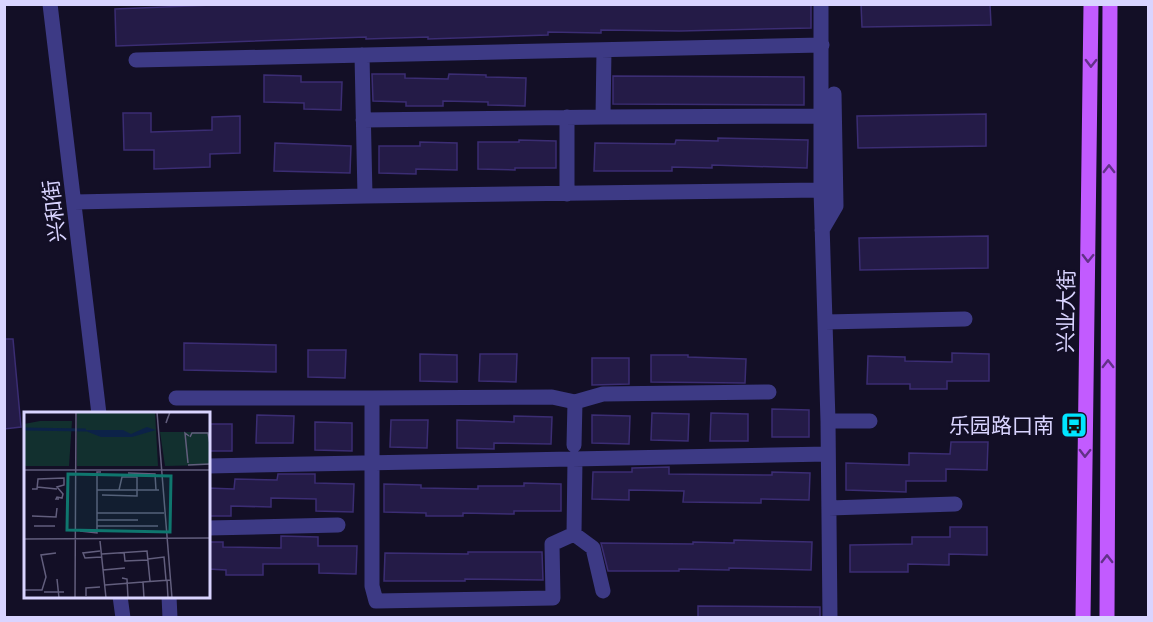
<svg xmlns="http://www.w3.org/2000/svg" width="1153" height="622" font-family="Rubik,'Noto Sans SC',sans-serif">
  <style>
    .building { fill: #241b47; stroke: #3b2d73; stroke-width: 1.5 }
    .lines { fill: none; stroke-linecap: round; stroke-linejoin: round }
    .minor { stroke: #3d3a85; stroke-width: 15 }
    .major { stroke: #c25bff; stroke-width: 15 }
    .oneway { stroke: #623188 }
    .labels { text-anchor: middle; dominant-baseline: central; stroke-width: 4.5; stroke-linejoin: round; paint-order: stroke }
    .street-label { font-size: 21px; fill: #d9d4ff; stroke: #130f26 }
    .poi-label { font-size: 21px; fill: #d9d4ff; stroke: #130f26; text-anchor: end }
    .inset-river { fill: none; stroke: #0c2248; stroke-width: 3 }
    .inset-road { fill: none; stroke: #625e7d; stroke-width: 1.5 }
    .view { fill: #0f766e; fill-opacity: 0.15; stroke: #0f766e; stroke-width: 3 }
    .inset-edge { fill: none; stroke: #d9d4ff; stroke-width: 3 }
  </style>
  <rect width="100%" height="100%" fill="#130f26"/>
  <path class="building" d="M237 4H811V28L680 31 601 30V33L548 32V35L487 37 428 39V37L366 39V37L116 46 115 9Z
    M861 4H990L991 25 862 27Z
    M372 74H405V78L448 79 449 74 486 75V77L526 78 525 106 488 105V102L443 101V106H406V102L373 101Z
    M264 75 301 76V82H342L341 110 304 109V103L264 102Z
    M613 76 804 77V105L613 104Z
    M123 113H151V132L212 130V117L240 116V153L210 154V167L154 169V150H124Z
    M986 114V146L858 148 857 116Z
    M718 138 808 140 807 168 712 165V168L672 167V171H594L595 143 675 144 676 140 718 141Z
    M519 140 556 141V168H515V170L478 169V142H519Z
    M420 142 457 143V170L416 169V174L379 173V146H420Z
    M275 143 351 146 350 173 274 171Z
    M988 236V268L860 270 859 238Z
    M4 339H13L21 427 4 429Z
    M184 343 276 345V372L184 370Z
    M308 350H346L345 378 308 377Z
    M952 353 989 354V381H947V389H910V384H867L868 356 905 357V361L952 362Z
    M420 354 457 355V382L420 381Z
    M480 354H517L516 382 479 381Z
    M651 355H688V357L746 359 745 383 651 382Z
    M592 358H629V384L592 385Z
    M772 409 809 410V437H772Z
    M652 413 689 414 688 441 651 440Z
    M711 413 748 414V441H710Z
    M257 415 294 416 293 443H256Z
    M592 415 630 416 629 444 592 443Z
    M514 416 552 417 551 444 494 443V449L457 448V420L514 422Z
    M391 420H428L427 448 390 447Z
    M315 422 352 423V451L315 450Z
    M208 424H232V451H208Z
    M951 442H988L987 470 946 469V481H906V492L846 490V463L909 465V453L950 454Z
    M669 467V474L772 475V472L810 473 809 500 761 499V503L683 502 684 491 629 490V500L592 499 593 472H632V468Z
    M278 474H315V483L354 484 353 512 316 511V499L271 498V507L231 506V516H208V488L234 489 235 479 277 480Z
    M524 483 561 484V511H514V514L463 513V516H426V513L384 512V484L421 485V488L478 489V486H524Z
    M950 527H987V555L949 554V565L908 564V572H850V545L912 544V537H950Z
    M281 536 318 537V546H357L356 574 319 573V564H263V575H226V570L208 569V542H223V547L281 548Z
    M734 540 812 542 811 570 729 568V570L679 569V571H608L601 543 693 544V542L734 543Z
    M468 552H542L543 580 465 579V581H384L385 553 468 554Z
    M698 606 820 607V618H698Z"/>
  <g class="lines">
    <path class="minor" d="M50 4 99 414
      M362 55 365 196
      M136 60 822 45
      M567 117V194
      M603 117 604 50
      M363 120 603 117 822 116
      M821 190 828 421 830 618
      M74 202 365 196 821 190V4
      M822 230 836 206 834 94
      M825 322 965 319
      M176 398H372
      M828 421H870
      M574 445 575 402
      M575 459 574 534 552 544 553 598 376 601 372 586V398L552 397 575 402 603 394 769 392
      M208 466 828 454
      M829 508 955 504
      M208 528 338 525
      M574 534 593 548 603 591
      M120 596 123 618
      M169 596 170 618"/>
    <path class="major" d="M1083 618 1091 4
      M1107 618 1110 4"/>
  </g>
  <defs><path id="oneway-chevron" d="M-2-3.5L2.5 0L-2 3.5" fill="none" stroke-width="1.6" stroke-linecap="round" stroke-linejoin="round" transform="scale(1.5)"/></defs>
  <g class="oneway">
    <use href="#oneway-chevron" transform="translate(1091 63) rotate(91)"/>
    <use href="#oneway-chevron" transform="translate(1109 169) rotate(-90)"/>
    <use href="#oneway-chevron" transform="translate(1088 258) rotate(91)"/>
    <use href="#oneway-chevron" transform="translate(1108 364) rotate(-90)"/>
    <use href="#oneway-chevron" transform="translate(1085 453) rotate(91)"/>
    <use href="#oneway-chevron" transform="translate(1107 559) rotate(-90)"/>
  </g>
  <defs>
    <symbol id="bus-square" viewBox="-11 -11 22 22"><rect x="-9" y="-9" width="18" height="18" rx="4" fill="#00e5ff" stroke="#130f26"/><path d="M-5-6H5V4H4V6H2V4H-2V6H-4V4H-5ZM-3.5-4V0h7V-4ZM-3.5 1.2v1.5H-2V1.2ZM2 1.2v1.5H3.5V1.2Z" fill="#111"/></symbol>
  </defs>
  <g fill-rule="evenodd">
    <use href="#bus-square" x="1059" y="410" width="30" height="30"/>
  </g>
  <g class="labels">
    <g class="street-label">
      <text transform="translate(54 211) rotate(-97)">兴和街</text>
      <text transform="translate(1066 311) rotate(-89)">兴业大街</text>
    </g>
    <g class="poi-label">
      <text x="1054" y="425">乐园路口南</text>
    </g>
  </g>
  <g transform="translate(24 412)">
    <rect width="186" height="186" fill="#130f26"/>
    <path d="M53 0H131L134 54H53ZM16 9H48L45 54H0V12ZM136 20H186V53L141 54Z" fill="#12302f"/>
    <path d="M123 15 132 18 108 25H77L59 18H99L107 22Z" fill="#0c2248"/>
    <path class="inset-river" d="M0 17 62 18"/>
    <path class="inset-road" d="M133 0 148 186M144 5 142 11 146 0M166 25 168 21H184L186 32M164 51 161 21 165 24M164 53 186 52M0 58H186M104 61 131 62 132 78M13 75 33 77M8 77H13L14 67 40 66V73L33 75 39 82 38 86 33 85 32 87H35M73 78H135M78 83 113 84V65H98L95 78M73 101V60H77M8 104 32 105 33 96M73 108H114M10 114H31M73 114H134M56 119 73 121V101H140M0 127 186 126M76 129 82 186M76 139 59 141 61 146 77 145M100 140 101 149 124 148M78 142 123 139 126 169M124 147 140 145 142 168M79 158 101 156M98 166 103 167 104 186M33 167 35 186M143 168 144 186M81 173 119 170M0 178H18L22 165 17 143 32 141M20 180H40M62 184V176L76 175M51 186 52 0M120 186 119 170 146 168"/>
    <path class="view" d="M44 62 147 64 146 120 43 118Z"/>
    <rect width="186" height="186" class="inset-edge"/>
  </g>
  <rect width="1153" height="622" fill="none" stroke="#d9d4ff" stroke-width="12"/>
</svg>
